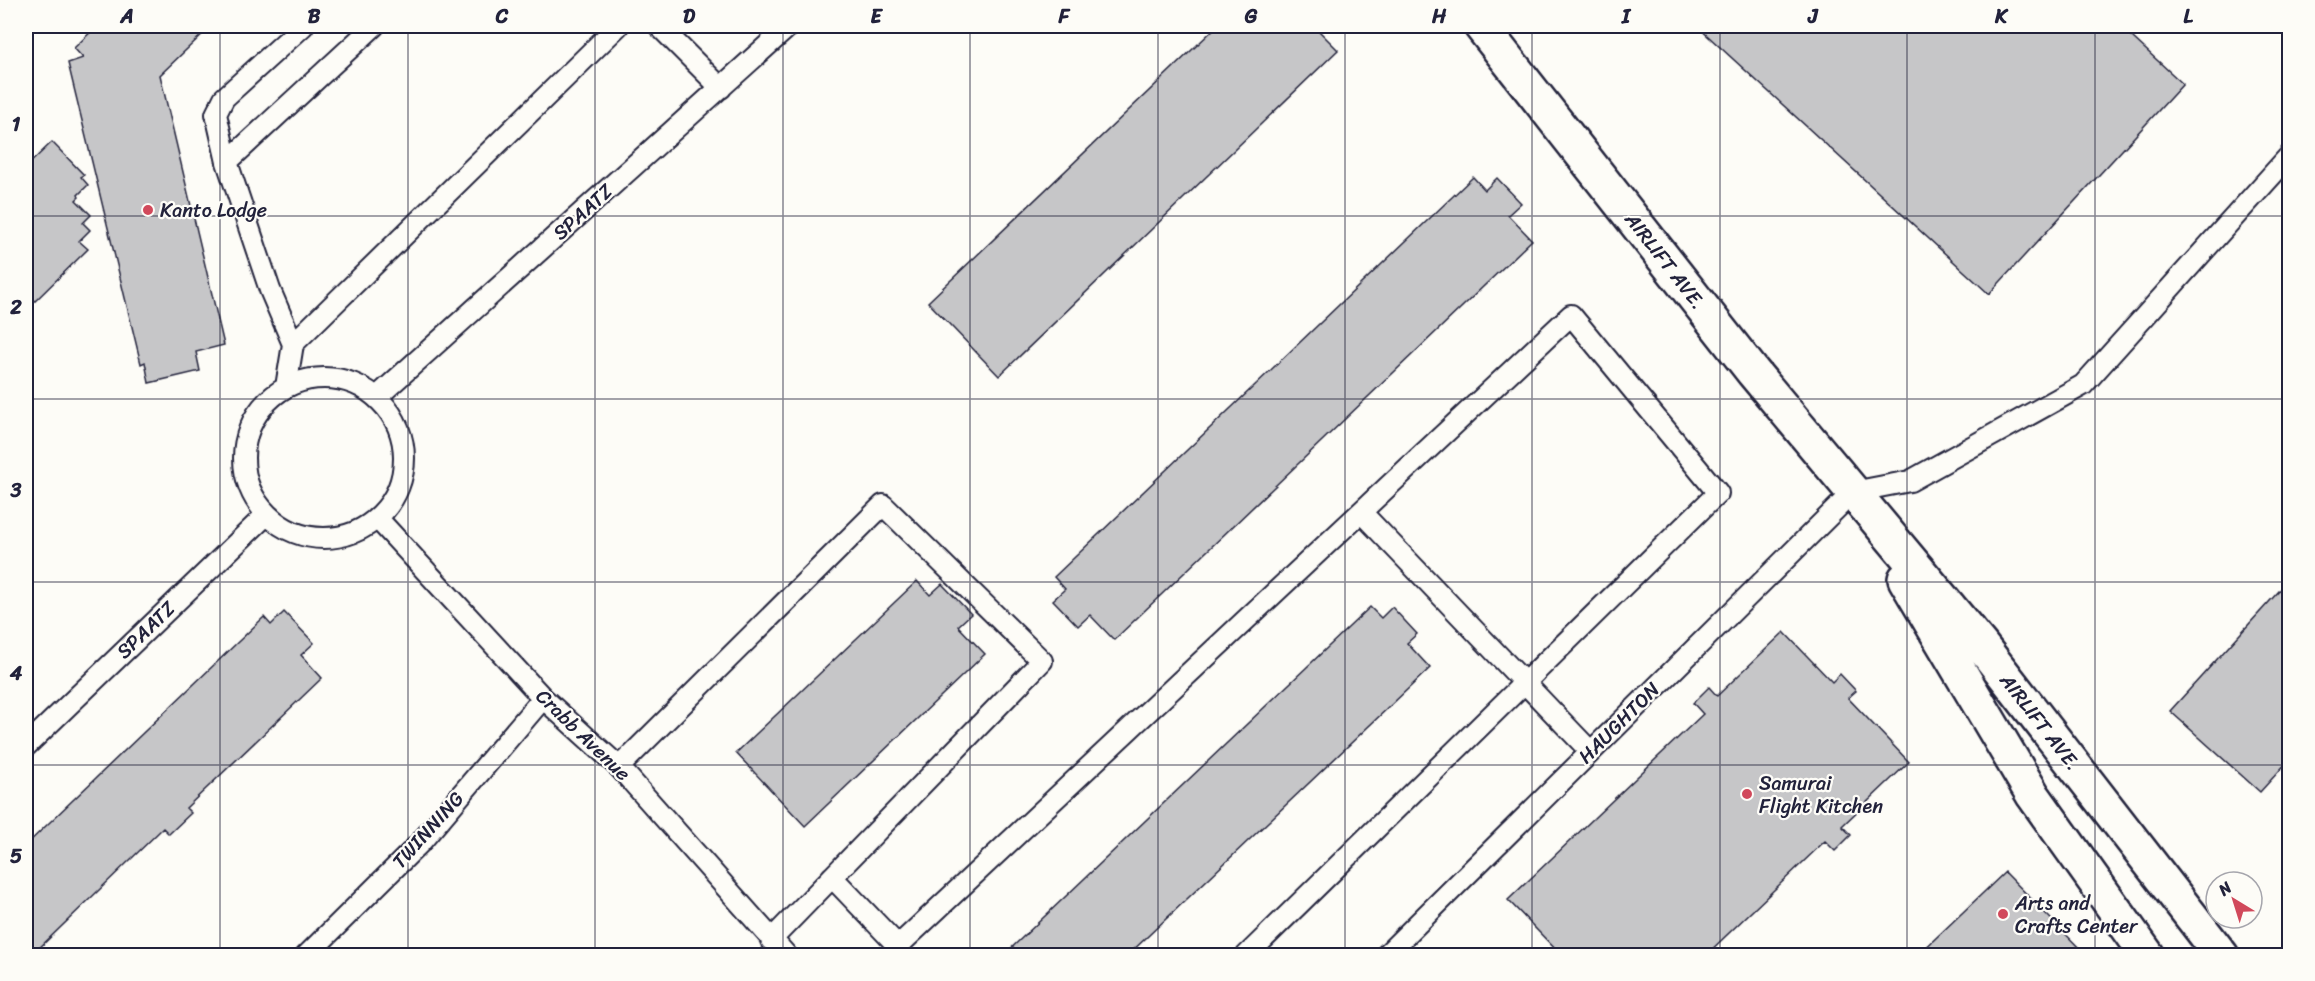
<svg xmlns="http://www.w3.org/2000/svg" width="2315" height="981" font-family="Sriracha,sans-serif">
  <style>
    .building { fill: #c6c6c8; stroke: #22223b; stroke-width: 1.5 }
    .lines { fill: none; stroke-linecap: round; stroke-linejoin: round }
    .service-casing { stroke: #22223b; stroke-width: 24 }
    .minor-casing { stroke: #22223b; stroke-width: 38 }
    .service { stroke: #fdfcf7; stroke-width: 20 }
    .minor { stroke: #fdfcf7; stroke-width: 33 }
    .grid { fill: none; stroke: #22223b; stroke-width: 1.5; stroke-opacity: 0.55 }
    .poi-dot { fill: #d1495b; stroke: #fdfcf7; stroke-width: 2 }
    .labels { text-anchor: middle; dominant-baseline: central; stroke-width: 4.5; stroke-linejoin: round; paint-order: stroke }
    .poi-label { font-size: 20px; fill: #22223b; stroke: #fdfcf7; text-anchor: start }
    .street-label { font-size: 20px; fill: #22223b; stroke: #fdfcf7 }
    .neatline { fill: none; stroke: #22223b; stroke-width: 2 }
    .grid-label { font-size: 20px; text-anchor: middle; font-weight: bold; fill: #22223b }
  </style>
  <rect width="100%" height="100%" fill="#fdfcf7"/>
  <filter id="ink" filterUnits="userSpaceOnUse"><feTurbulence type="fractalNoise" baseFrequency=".0167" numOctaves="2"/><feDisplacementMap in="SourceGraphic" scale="12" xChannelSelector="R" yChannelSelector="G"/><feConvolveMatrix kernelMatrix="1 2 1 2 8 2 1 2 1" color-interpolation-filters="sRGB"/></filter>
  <g filter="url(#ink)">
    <path class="building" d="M97 26H211L160 75 224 345 196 352 200 371 149 383 145 362 141 364 68 63 83 58 74 48Z
      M1217 26H1314L1338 50 999 376 928 302Z
      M1697 26H2120L2183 84 1989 294Z
      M52 142 84 175 81 177 88 185 78 195 79 197 76 200 91 215 83 223 90 230 79 241 88 249 26 310V167Z
      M1473 177 1485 190 1497 178 1521 203 1508 215 1532 240 1114 640 1090 615 1078 626 1053 600 1065 589 1054 577Z
      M2290 579V759L2260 792 2170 711Z
      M917 581 930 595 942 584 971 614 958 626 985 654 805 826 736 753Z
      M1370 607 1381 618 1392 607 1417 634 1407 643 1430 668 1127 956H1003Z
      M284 612 314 643 301 655 322 678 186 808 191 813 169 834 163 828 31 956H26V845L264 617 271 625Z
      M1784 632 1832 682 1840 674 1856 691 1848 698 1909 762 1842 826 1851 835 1835 851 1825 841 1705 956H1562L1508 900 1703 714 1693 703 1709 687 1717 696Z
      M2005 872 2087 956H1917Z"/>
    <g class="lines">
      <defs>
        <path id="service" d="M659 26 721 88
          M227 162 374 26
          M293 344 618 26
          M244 458a80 80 0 1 1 160 0a80 80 0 1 1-160 0Z
          M286 387 293 344 270 290 227 162 216 114 224 98 303 26
          M377 397 789 26
          M1361 512 1590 751
          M377 518 543 698 619 767 787 956
          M26 746 266 515
          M619 767 883 505 1042 661 771 940
          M832 877 898 946 1571 315 1718 493 1246 956
          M306 956 420 843 543 698
          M1385 956 1853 492 1910 481 2083 385 2290 155"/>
        <path id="minor" d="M1481 26 1753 372 1981 645 2222 956
          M1905 579 2033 795 2148 956"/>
      </defs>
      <use href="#service" class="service-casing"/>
      <use href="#minor" class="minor-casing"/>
      <use href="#service" class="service"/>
      <use href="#minor" class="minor"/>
    </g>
  </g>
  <path class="grid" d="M220 26V956M408 26V956M595 26V956M783 26V956M970 26V956M1158 26V956M1345 26V956M1532 26V956M1720 26V956M1907 26V956M2095 26V956M26 216H2290M26 399H2290M26 582H2290M26 765H2290"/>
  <g class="poi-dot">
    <circle cx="148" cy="210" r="6"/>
    <circle cx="1747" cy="794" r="6"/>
    <circle cx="2003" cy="914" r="6"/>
  </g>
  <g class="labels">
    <g class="poi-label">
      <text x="160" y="210">Kanto Lodge</text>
      <text x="1759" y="783">Samurai<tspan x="1759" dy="23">Flight Kitchen</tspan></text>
      <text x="2015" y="903">Arts and<tspan x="2015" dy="23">Crafts Center</tspan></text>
    </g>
    <g class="street-label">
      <text transform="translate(583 212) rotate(-42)">SPAATZ</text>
      <text transform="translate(1665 261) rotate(52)">AIRLIFT AVE.</text>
      <text transform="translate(146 630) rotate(-44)">SPAATZ</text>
      <text transform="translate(2040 722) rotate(52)">AIRLIFT AVE.</text>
      <text transform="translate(1619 723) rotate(-45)">HAUGHTON</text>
      <text transform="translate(583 735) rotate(44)">Crabb Avenue</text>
      <text transform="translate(428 830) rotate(-48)">TWINNING</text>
    </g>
  </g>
  <rect width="2315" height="981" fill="none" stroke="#fdfcf7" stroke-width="66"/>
  <g transform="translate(2234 900) rotate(322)"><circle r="28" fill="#fdfcf7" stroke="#a5a5ac" stroke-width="1.5"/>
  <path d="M0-4.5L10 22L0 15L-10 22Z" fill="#d1495b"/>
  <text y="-9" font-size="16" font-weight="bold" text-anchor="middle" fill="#22223b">N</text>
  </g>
  <rect x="33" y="33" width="2249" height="915" class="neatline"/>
  <g class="grid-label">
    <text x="127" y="23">A</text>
    <text x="314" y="23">B</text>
    <text x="502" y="23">C</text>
    <text x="689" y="23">D</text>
    <text x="876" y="23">E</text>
    <text x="1064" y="23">F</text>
    <text x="1251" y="23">G</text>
    <text x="1439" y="23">H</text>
    <text x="1626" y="23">I</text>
    <text x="1813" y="23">J</text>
    <text x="2001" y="23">K</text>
    <text x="2188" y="23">L</text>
    <text x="16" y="131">1</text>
    <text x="16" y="314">2</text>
    <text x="16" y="497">3</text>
    <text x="16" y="680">4</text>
    <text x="16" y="863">5</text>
  </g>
</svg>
